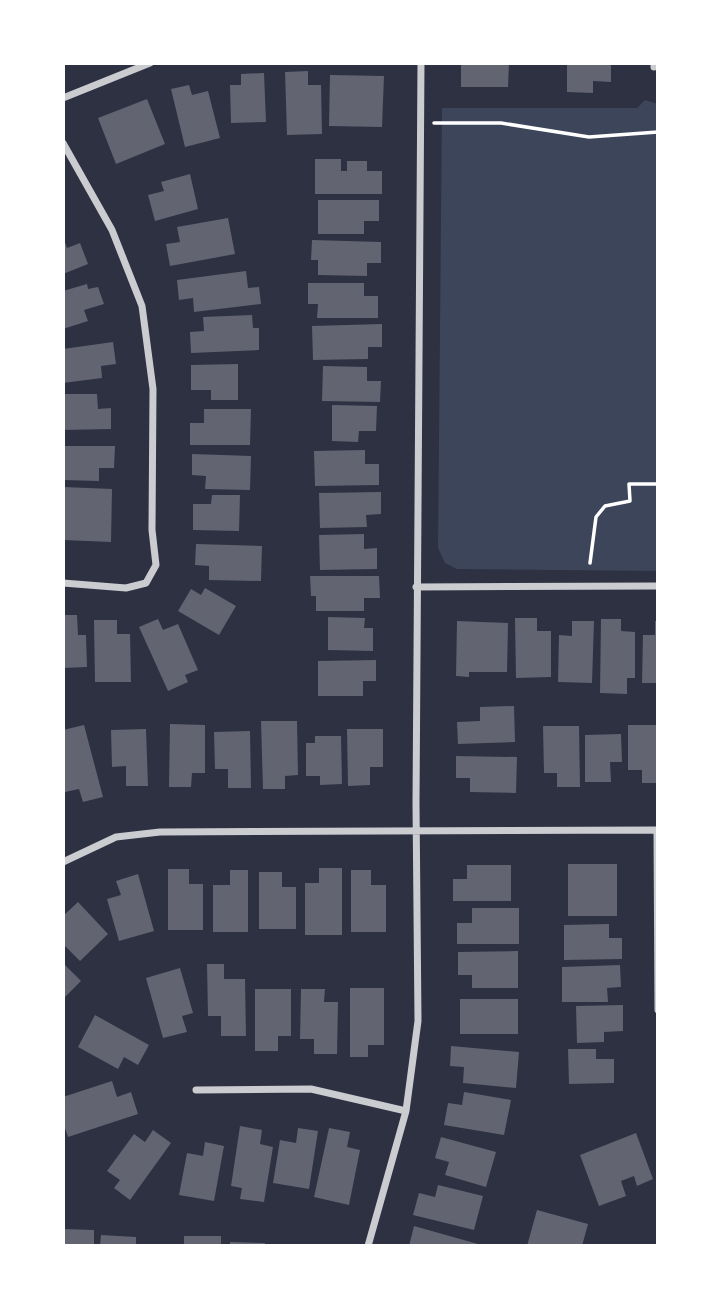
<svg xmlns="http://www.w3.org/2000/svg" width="721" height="1309" font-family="Literata,serif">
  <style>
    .green { fill: #3c4559 }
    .building { fill: #626471 }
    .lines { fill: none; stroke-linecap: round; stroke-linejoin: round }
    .path { stroke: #fff; stroke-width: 3.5 }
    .minor { stroke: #caccd0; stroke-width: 7 }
  </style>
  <rect width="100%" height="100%" fill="#2d3142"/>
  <path class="green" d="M645 100 658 104V571L457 569 445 563 438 548 442 108H637Z"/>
  <path class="building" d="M509 63 508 87H461V64Z
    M567 63H611V82L593 81V93L567 92Z
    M308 71V85H321L322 134 287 135 285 72Z
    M264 73 266 122 231 123 230 85H241V74Z
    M330 75 384 76 382 127 329 126Z
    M189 85 192 95 208 91 220 138 185 147 171 89Z
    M147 99 165 144 116 164 98 118Z
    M315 159H341V171H347V161H367V171H382V194H315Z
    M190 174 198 209 155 221 148 195 164 191 161 182Z
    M318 200H379V221H364V234H318Z
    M228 218 235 254 170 266 166 244 180 242 177 227Z
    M63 237 67 248 80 243 88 264 63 274Z
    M312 240 381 242V263H367V276L318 275V260H311Z
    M246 271 248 288 259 287 261 304 194 312 193 298 179 300 177 280Z
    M308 283H364V296H378V318H317L318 304H308Z
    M87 284 88 289 98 287 104 304 84 310 88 321 63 329V291Z
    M252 315 253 328H259V350L191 353 190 332 204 331 203 317Z
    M382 324V347H368V359L313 360 312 326Z
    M113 342 116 364 101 366 102 378 63 383V349Z
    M238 364V400H211V390H191V365Z
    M323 366 367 367V381H381L380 402 322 401Z
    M63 394H97L98 409 111 408V429L63 430Z
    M332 405 377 406 376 431H359L358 442 332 441Z
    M204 409H251L250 445H190V423H204Z
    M63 446H115L114 468H99V481L63 480Z
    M365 450V464H379V485L315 486 314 451Z
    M192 454 251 456 250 490 205 489 206 476 192 475Z
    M63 487 112 489 111 542 63 540Z
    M381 492V514L366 515 367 527 320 528 319 493Z
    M212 495H240L239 531 193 530V504H211Z
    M364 534V549L377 548V569L320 570 319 535Z
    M196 544 262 546 261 581 209 580V566L195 565Z
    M310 576H379L380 598H364V611H316V596H311Z
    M205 588 236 606 219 635 178 611 191 589 201 595Z
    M63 615H77L78 635H86L87 667 63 668Z
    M328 617 365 618 364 628H373V651L328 650Z
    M515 618H537V631H551V677L516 678Z
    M158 619 163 630 178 624 198 670 185 675 188 682 168 691 139 627Z
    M601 619H621V631L635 632V678H627V694L600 693Z
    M94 620H117V634H130L131 682H95Z
    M457 621 508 623 507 672H469V677L456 676Z
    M572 621H594L592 683 558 682 559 635 572 636Z
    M655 621H658V683H642L643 635H655Z
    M376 660V681H363V696H318V661Z
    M514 706 515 742 458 744 457 722 480 721V707Z
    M261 721H297L298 775 285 776V789H263Z
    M170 724 205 725V773H192L191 787H169Z
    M84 725 103 797 83 802 79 789 65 792 63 730Z
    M628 725H658V783H642V770H628Z
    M543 726H579L580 787H557V773H544Z
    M146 729 148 786H126V766L112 767 111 730Z
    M347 729H383V767H370V785L348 786Z
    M250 731 251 788H228V769H215L214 732Z
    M621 734 622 762H610L611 782H585V735Z
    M315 736H341L342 784 320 785V776H306V743H315Z
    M456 756 517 757 516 793 470 792V778H456Z
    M568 864H617V916H568Z
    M467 865H511V901H453V879H467Z
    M319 868H342V935H305V883H319Z
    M168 869H189V884H203V930H168Z
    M230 870H248V932H213V885H230Z
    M351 870H371V885H386V932H351Z
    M259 872H282V887H296V929H259Z
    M138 874 154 931 119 941 107 899 121 895 116 881Z
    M78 902 108 934 80 961 63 944V916Z
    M472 908H519V944H457V923H472Z
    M609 924V938H622V959L564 960V925Z
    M518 951V988H472V975H458V952Z
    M63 963 81 981 63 999Z
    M207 964H224V979H245L246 1036H221V1016H208Z
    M620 965 621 987 607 988 608 1002H562V967Z
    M180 968 193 1013 182 1016 187 1032 163 1038 146 978Z
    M350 988H384V1045H368V1057H350Z
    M255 989H291V1036H278V1051H255Z
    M301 989H325L324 1002H338L337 1054H314V1039H300Z
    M460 999H518V1034H460Z
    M623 1005V1031L604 1032V1042L577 1043 576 1006Z
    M95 1015 149 1045 138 1065 124 1057 118 1069 78 1047Z
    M451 1046 519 1052 516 1088 463 1083 464 1067 450 1066Z
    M568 1049H596V1059H614V1083L569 1084Z
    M112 1081 117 1097 131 1092 138 1114 68 1137 63 1122V1097Z
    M464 1092 511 1100 504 1135 444 1125 448 1103 462 1105Z
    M240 1126 262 1130 260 1144 273 1147 264 1202 240 1199 242 1188 231 1186Z
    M298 1128 318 1131 309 1189 273 1183 280 1140 296 1143Z
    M329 1128 350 1132 347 1147 360 1150 349 1205 314 1197Z
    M153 1130 171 1143 130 1200 114 1188 120 1180 107 1171 134 1134 145 1142Z
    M636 1133 653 1179 637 1186 634 1176 621 1181 626 1196 599 1206 580 1155Z
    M441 1137 496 1152 486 1187 445 1175 449 1162 435 1158Z
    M205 1142 224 1146 214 1201 179 1195 187 1153 203 1156Z
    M438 1185 483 1196 474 1230 413 1215 419 1193 435 1197Z
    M537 1210 588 1224 582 1246H527Z
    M414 1226 478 1244 477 1246H409Z
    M63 1229 94 1230V1246H63Z
    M101 1235 136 1237V1246H100Z
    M184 1236H221V1246H184Z
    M230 1242 265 1243V1246H230Z"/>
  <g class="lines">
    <path class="path" d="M434 123H501L589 137 658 132
      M590 563 596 517 605 506 630 501 629 484H658"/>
    <path class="minor" d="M654 67V63
      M63 98 150 63
      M63 143 112 230 142 306 153 389 152 530 156 565 146 583 126 588 63 583
      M416 587 658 586
      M657 830 658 1010
      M63 862 116 837 160 832 658 830
      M196 1090 311 1089 406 1111
      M368 1246 406 1111 418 1021 416 803 421 63"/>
  </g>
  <rect width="721" height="1309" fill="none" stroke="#ffffff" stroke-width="130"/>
</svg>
